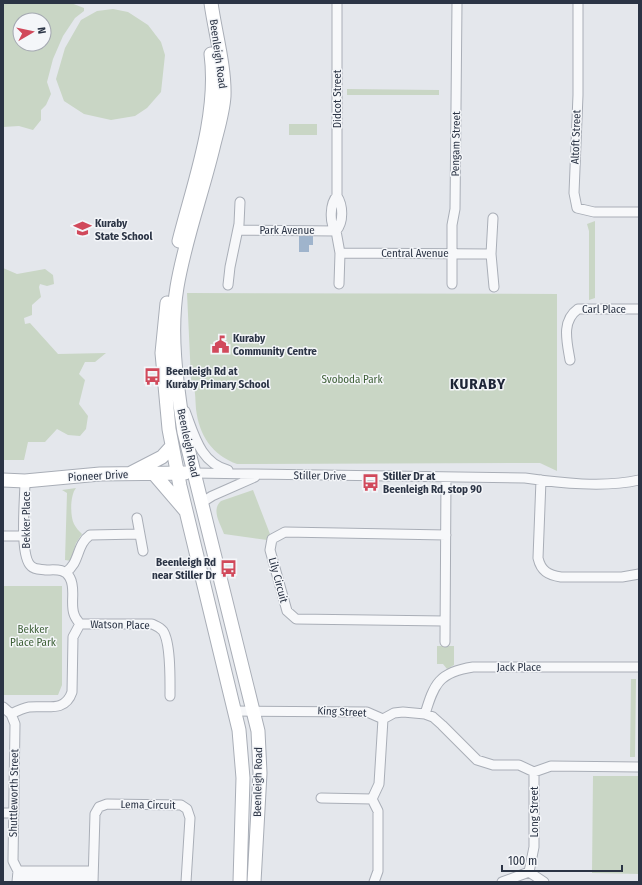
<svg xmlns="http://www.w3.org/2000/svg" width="642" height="885" font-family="'Fira Sans Condensed',sans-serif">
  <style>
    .green { fill: #c9d6c5; fill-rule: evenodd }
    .water { fill: #9fb4cc }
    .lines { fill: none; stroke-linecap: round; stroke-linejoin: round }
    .street-casing { stroke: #a9aeb7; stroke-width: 11 }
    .secondary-casing { stroke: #a9aeb7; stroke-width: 15 }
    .street { stroke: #f7f8fa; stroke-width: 9 }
    .secondary { stroke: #fff; stroke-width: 13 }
    .labels { text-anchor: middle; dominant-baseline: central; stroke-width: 3; stroke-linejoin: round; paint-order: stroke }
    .street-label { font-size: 11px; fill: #2b3445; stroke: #f4f6f9 }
    .poi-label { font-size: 11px; font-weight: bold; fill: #2b3445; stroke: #f4f6f9; text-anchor: start }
    .park-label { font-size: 11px; fill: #3f6138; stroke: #f4f6f9 }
    .district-label { font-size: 15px; font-weight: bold; letter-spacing: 1px; fill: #1d2536; stroke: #f4f6f9 }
  </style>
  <rect width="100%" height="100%" fill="#e4e7ec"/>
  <path class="green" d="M3 3H71L84 8V11L75 18 63 36 53 59 47 82 51 94 46 105 41 110V120L33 130 19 126 3 127ZM20 20H44V44H20Z
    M113 9 128 12 148 25 161 42 165 55 161 92 147 108 135 116 111 120 84 114 64 101 56 79 65 48 81 20 97 11Z
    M347 89 439 90V95H347Z
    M289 124H317V135H289Z
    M595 221V298L589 300V231L587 224Z
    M3 268 17 274 45 269 53 275 54 284 47 286 40 284 39 287 41 297 32 305V315L24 318 25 324 30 323 58 354 106 353 95 362H85L79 374 85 380 79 404 88 416 86 429 80 436 68 435 57 429 45 442H28L24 460H3Z
    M187 293 557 294V471L540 463 237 464C212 455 199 435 196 409 195 398 196 389 191 379Z
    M76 488C70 495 70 516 74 524 76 528 79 531 82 534L76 543 71 561 65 560 67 493 62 490Z
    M253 490 270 534 267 540 224 534C220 523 211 510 221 501Z
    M3 586H62V685L58 695H3Z
    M437 646H454V665L447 669 443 664H437Z
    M631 679H636L635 757H630Z
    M593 776H639V874L592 873Z"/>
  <path class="water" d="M313 235V245H309V252H299V236Z"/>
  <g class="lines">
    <defs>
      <path id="street" d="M578 3V95L574 193 577 208 594 212H639
        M337 196C330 203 329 224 336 231L340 253 339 284
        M493 218 491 254 494 287
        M238 230 336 231
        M336 231C344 222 343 205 337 196V3
        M340 253 491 254
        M452 284V225L455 209 457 3
        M228 285 230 267 239 224 240 202
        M570 360C567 342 561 321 578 309H639
        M185 411C194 434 200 463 228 470
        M194 473 525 478C560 483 604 488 639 480
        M541 480 538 558C541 571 548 575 561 577H622L639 574
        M201 503 212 496 255 477
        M137 518 143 551
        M3 536H24
        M66 572C80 563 76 545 90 535L140 534
        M444 621 296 619 287 611 270 550 272 539 285 532 446 535
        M80 624H152C156 626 160 627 163 631 171 643 170 681 170 696
        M445 642 446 478
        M3 707 11 714 15 724 13 861 18 871 17 882
        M236 711 367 712 383 719 394 713 403 712 425 714 433 717 442 725 477 760 493 765H519L534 772 551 766 639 767
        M11 714C17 711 23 708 29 707 46 705 65 713 72 692L73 637 80 624C78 621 75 618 74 614 70 603 76 589 70 578 65 568 55 570 46 570 41 569 35 570 31 566 19 556 25 498 25 481
        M425 714C434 684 439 672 473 667H639
        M321 798 372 799
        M3 813H14
        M18 871H93
        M529 872 544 882
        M18 880H93
        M93 882 95 814 99 807 107 804 181 805 187 809 190 818 186 882
        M374 882 378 871V811L372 799 379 784 383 719
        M502 882 529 872 534 847V772"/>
      <path id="secondary" d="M211 3C215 32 225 67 224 96 223 112 218 128 214 144 203 191 185 239 177 287 169 335 177 385 184 432L258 731 260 773 254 882
        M179 241C194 182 219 115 211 54
        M167 303 162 353 169 429 180 486 239 730 243 778 240 882
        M131 473 162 457 172 446
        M155 475 185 510
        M3 480 25 481 100 474 185 473"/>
    </defs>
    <use href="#street" class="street-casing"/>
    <use href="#secondary" class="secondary-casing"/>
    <use href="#street" class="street"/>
    <use href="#secondary" class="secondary"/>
  </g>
  <defs>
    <symbol id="school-bare" viewBox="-9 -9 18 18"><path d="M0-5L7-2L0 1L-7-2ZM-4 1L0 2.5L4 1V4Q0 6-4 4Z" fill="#d1495b" stroke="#f4f6f9" stroke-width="2.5" paint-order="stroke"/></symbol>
    <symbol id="civic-bare" viewBox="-9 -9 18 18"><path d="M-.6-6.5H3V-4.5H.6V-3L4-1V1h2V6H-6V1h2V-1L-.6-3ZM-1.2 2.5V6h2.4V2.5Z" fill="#d1495b" stroke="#f4f6f9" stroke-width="2.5" paint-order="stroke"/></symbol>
    <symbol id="bus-bare" viewBox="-9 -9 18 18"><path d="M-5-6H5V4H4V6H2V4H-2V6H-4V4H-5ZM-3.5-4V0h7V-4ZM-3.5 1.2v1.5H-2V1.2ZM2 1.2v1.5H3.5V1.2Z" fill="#d1495b" stroke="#f4f6f9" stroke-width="2.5" paint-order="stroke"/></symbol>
  </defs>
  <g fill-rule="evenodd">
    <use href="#school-bare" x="70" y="216" width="25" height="25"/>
    <use href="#civic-bare" x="208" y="332" width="25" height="25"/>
    <use href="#bus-bare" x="140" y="364" width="25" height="25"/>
    <use href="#bus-bare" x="358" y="470" width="25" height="25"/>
    <use href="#bus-bare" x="216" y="556" width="25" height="25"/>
  </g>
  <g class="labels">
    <g class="street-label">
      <text transform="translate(218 54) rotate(82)">Beenleigh Road</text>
      <text transform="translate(337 99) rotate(-90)">Didcot Street</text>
      <text transform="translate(576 137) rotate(-88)">Altoft Street</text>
      <text transform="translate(456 144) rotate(-89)">Pengam Street</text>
      <text x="287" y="230">Park Avenue</text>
      <text x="415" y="253">Central Avenue</text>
      <text x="604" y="309">Carl Place</text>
      <text transform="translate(188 443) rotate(78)">Beenleigh Road</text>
      <text transform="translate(98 476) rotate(-3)">Pioneer Drive</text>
      <text transform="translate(320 476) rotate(1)">Stiller Drive</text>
      <text transform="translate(26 520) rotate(-90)">Bekker Place</text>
      <text transform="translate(278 580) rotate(75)">Lily Circuit</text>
      <text transform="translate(120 625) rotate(1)">Watson Place</text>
      <text x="519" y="667">Jack Place</text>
      <text transform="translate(342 712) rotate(3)">King Street</text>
      <text transform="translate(258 782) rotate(-89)">Beenleigh Road</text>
      <text transform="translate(14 793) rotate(-89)">Shuttleworth Street</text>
      <text transform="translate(148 805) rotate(1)">Lema Circuit</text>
      <text transform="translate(534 812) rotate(-90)">Long Street</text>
    </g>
    <g class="poi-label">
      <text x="95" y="223">Kuraby<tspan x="95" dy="13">State School</tspan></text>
      <text x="233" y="338">Kuraby<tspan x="233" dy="13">Community Centre</tspan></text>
      <text x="166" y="371">Beenleigh Rd at<tspan x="166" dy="13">Kuraby Primary School</tspan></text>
      <text x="383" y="476">Stiller Dr at<tspan x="383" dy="13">Beenleigh Rd, stop 90</tspan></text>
      <text x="216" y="562" text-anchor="end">Beenleigh Rd<tspan x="216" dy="13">near Stiller Dr</tspan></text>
    </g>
    <g class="park-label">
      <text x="352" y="379">Svoboda Park</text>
      <text x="33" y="629">Bekker<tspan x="33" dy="13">Place Park</tspan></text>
    </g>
    <g class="district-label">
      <text x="478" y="384">KURABY</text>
    </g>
  </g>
  <rect width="642" height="885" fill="none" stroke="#2b3445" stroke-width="8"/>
  <g transform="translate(32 32) rotate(81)"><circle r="19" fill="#f4f6f9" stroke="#a4a8b1"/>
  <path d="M0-3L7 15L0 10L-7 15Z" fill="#d1495b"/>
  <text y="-6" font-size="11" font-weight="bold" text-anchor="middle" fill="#2b3445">N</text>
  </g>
  <path d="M502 865v6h120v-6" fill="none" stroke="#2b3445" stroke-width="2"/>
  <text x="508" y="865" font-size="12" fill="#2b3445" stroke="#f4f6f9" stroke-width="3" paint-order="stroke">100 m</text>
</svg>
